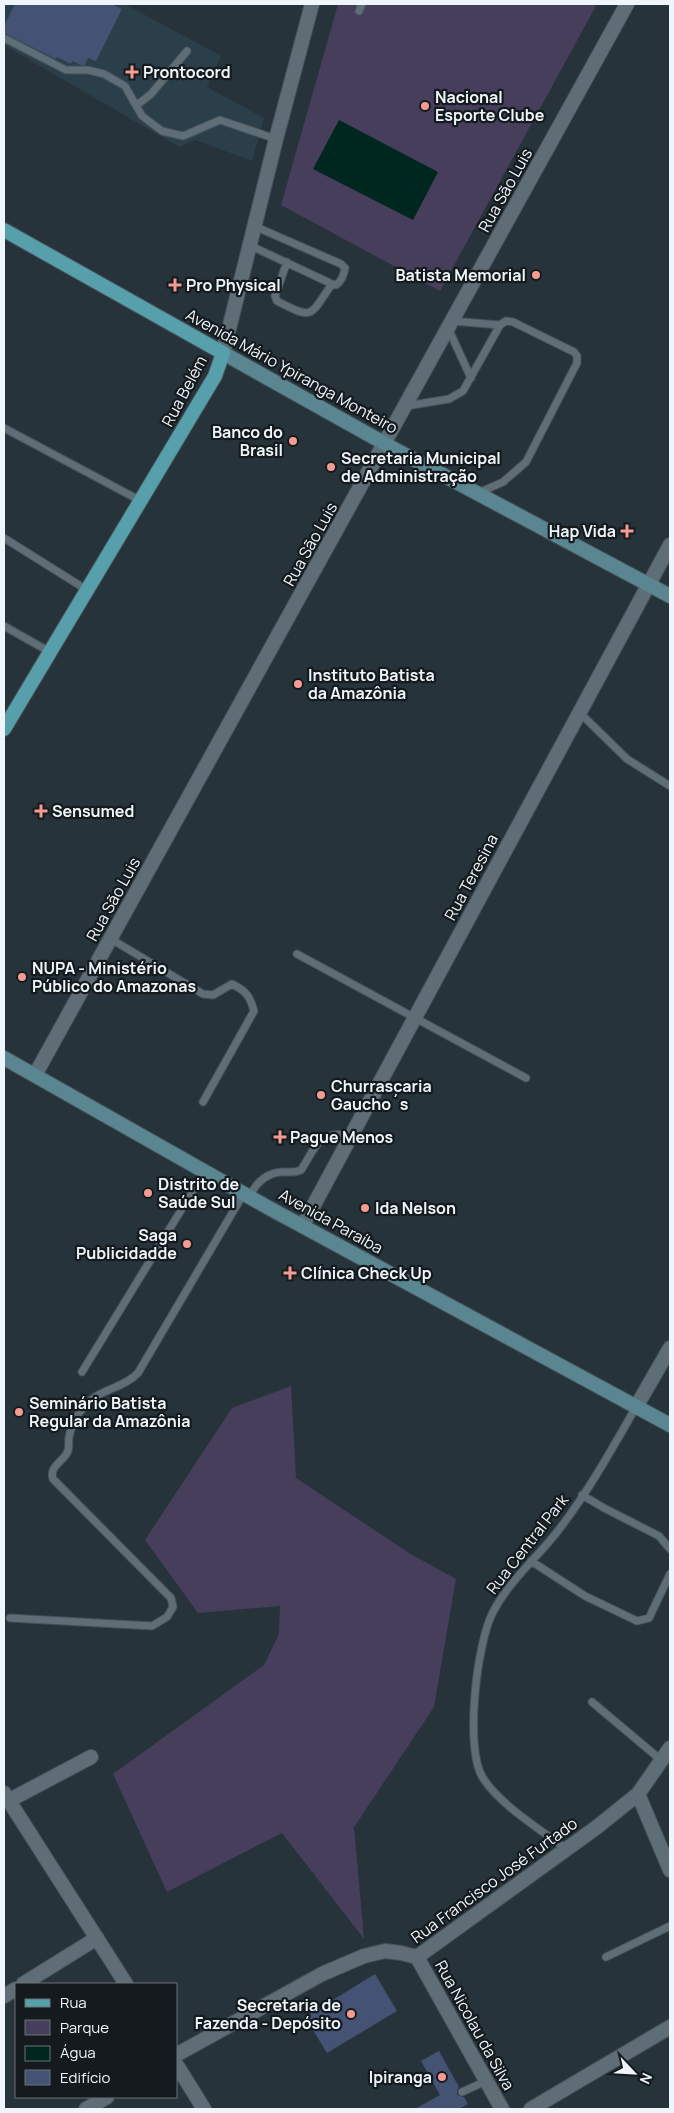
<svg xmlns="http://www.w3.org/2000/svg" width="674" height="2113" font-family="Manrope,sans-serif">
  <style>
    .built { fill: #2b3f4b }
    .green { fill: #463e5b }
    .water { fill: #00271f }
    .building { fill: #445274 }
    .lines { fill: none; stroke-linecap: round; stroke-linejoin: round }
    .service-casing { stroke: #445056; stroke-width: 9 }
    .minor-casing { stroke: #445056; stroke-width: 16 }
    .tertiary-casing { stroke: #445056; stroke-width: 16 }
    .secondary-casing { stroke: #445056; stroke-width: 16 }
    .primary-casing { stroke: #445056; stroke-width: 16 }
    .service { stroke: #5e6d76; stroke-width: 7 }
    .minor { stroke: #5e6d76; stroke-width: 14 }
    .tertiary { stroke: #5e6d76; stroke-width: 14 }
    .secondary { stroke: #5a8691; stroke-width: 14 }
    .primary { stroke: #569fab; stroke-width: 14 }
    .poi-dot { fill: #f59c92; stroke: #141a1e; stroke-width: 2 }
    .labels { text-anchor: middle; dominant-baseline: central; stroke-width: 4.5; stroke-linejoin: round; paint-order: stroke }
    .poi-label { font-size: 16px; font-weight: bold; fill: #eef6fb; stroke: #141a1e; text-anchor: start }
    .street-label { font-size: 16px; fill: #eef6fb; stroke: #141a1e }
  </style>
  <rect width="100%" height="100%" fill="#26333b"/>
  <path class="built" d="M4 4H125L221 56 207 87 264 118 252 161 196 140 179 147 4 45Z"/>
  <path class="green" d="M338 4H591L596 6 440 291 281 205Z
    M291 1386 296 1478 409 1553 456 1579 434 1707 354 1827 364 1939 282 1833 167 1892 113 1774 264 1665 279 1634 280 1606 198 1613 145 1540 232 1408Z"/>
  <path class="water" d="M339 120 438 172 413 220 313 169Z"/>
  <path class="building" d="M15 4H111L122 9 96 61 88 58 85 65H81L72 61 71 64 57 57 56 59 4 33V26Z
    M375 1974 397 2011 327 2053 305 2017Z
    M439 2051 459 2087 457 2091V2095L464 2097 468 2104 459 2109H415L440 2095 421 2061Z"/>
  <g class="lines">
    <defs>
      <path id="service" d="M359 11 362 4
        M4 38 66 70H88L104 74 125 86 142 116 162 131 183 136 220 120 276 139
        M137 105 151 94 187 51
        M249 245 332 284 336 285C342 281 344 274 345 268L341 264 254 226
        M287 262 275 296 277 301C314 320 309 317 332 284
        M452 321 500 325
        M448 328 471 378
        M406 406 449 399 463 391 500 325 506 321 513 322 574 352 577 356V363L526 462 503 482 478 493
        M4 428 141 501
        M4 538 87 590
        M4 626 50 652
        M580 713 627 759 670 786
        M111 939 203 994 213 995 232 984C246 991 250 996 254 1011L203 1102
        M297 954 526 1078
        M250 1196C256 1182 269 1171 285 1172 291 1172 295 1173 301 1170 316 1148 317 1129 352 1136
        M82 1372 205 1171
        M582 1495 604 1508 659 1536 670 1549
        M531 1561 585 1596 637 1621 649 1618 670 1574
        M10 1618 152 1626 167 1617 173 1607 171 1598 53 1479C49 1467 62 1462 67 1453 70 1448 68 1443 69 1437 71 1426 77 1414 85 1406 98 1389 123 1389 138 1373L244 1193
        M592 1702 661 1760
        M566 1849C540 1829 500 1805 483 1778 464 1749 477 1642 493 1612 509 1581 536 1559 557 1532 587 1494 612 1449 636 1407
        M606 1957 670 1926
        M462 2092 486 2081"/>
      <path id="minor" d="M223 353 276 139 312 4
        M35 1075 627 4
        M303 1225 670 545
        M4 1793 126 1984
        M638 1794 670 1870
        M8 1801 91 1757
        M417 1957 502 2109
        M23 1984 97 1938
        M4 1996 16 1989
        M176 2055 322 1974 364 1956 385 1951 401 1953 417 1957 597 1827 638 1794 670 1748
        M176 2064 204 2109
        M86 2109 107 2097"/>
      <path id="tertiary" d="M636 1407 670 1348
        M531 2109 670 2027"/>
      <path id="secondary" d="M223 353 398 451 670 596
        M4 1058 269 1208 670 1425"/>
      <path id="primary" d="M4 230 223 353 215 376 4 729"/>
    </defs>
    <use href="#service" class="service-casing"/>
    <use href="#minor" class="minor-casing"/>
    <use href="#tertiary" class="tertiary-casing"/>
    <use href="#secondary" class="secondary-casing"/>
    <use href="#primary" class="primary-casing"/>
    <use href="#service" class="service"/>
    <use href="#minor" class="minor"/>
    <use href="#tertiary" class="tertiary"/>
    <use href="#secondary" class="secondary"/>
    <use href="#primary" class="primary"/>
  </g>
  <g class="poi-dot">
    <path d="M129.5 64.5h5v5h5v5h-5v5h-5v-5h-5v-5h5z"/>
    <circle cx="425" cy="106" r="5"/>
    <circle cx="536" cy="275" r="5"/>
    <path d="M172.5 277.5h5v5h5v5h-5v5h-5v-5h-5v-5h5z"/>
    <circle cx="293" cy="441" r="5"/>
    <circle cx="331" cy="467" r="5"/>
    <path d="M624.5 523.5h5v5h5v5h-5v5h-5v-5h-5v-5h5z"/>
    <circle cx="298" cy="684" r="5"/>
    <path d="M38.5 803.5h5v5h5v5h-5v5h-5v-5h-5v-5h5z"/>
    <circle cx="22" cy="977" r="5"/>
    <circle cx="321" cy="1095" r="5"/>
    <path d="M277.5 1129.5h5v5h5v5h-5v5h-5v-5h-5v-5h5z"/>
    <circle cx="148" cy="1193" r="5"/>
    <circle cx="365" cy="1208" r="5"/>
    <circle cx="187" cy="1244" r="5"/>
    <path d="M287.5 1265.5h5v5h5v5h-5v5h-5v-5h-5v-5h5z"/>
    <circle cx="19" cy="1412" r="5"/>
    <circle cx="351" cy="2014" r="5"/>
    <circle cx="442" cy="2077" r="5"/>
  </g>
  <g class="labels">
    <g class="poi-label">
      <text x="143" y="72">Prontocord</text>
      <text x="435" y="97">Nacional<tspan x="435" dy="18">Esporte Clube</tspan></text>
      <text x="526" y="275" text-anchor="end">Batista Memorial</text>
      <text x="186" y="285">Pro Physical</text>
      <text x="283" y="432" text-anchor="end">Banco do<tspan x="283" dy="18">Brasil</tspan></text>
      <text x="341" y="458">Secretaria Municipal<tspan x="341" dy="18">de Administração</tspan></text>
      <text x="616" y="531" text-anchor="end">Hap Vida</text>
      <text x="308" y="675">Instituto Batista<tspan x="308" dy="18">da Amazônia</tspan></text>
      <text x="52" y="811">Sensumed</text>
      <text x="32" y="968">NUPA - Ministério<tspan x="32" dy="18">Público do Amazonas</tspan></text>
      <text x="331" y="1086">Churrascaria<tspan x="331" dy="18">Gaucho´s</tspan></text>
      <text x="290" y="1137">Pague Menos</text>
      <text x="158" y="1184">Distrito de<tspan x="158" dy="18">Saúde Sul</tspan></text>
      <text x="375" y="1208">Ida Nelson</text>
      <text x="177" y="1235" text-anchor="end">Saga<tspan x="177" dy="18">Publicidadde</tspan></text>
      <text x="301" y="1273">Clínica Check Up</text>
      <text x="29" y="1403">Seminário Batista<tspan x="29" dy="18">Regular da Amazônia</tspan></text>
      <text x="341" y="2005" text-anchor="end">Secretaria de<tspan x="341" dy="18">Fazenda - Depósito</tspan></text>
      <text x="432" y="2077" text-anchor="end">Ipiranga</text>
    </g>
    <g class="street-label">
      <text transform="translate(505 190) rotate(-61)">Rua São Luis</text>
      <text transform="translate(292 371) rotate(29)">Avenida Mário Ypiranga Monteiro</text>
      <text transform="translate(184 391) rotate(-62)">Rua Belém</text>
      <text transform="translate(310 544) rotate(-61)">Rua São Luis</text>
      <text transform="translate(471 877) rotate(-62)">Rua Teresina</text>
      <text transform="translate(113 899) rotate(-61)">Rua São Luis</text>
      <text transform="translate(331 1221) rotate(29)">Avenida Paraíba</text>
      <text transform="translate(527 1544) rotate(-52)">Rua Central Park</text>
      <text transform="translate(494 1880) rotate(-36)">Rua Francisco José Furtado</text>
      <text transform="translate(475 2025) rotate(61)">Rua Nicolau da Silva</text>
    </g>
  </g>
  <rect width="674" height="2113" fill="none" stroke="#eef6fb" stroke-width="10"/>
  <rect x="15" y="1983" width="162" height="115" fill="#141a1e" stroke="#6b7276"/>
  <rect x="25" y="1999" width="25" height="8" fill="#569fab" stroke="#6b7276"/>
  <text x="60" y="2008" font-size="15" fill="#eef6fb">Rua</text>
  <rect x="25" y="2020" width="25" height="15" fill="#463e5b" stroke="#6b7276"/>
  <text x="60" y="2033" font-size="15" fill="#eef6fb">Parque</text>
  <rect x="25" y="2046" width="25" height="15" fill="#00271f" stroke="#6b7276"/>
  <text x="60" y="2058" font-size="15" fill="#eef6fb">Água</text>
  <rect x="25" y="2070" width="25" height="15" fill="#445274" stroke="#6b7276"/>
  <text x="60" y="2083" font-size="15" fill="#eef6fb">Edifício</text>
  <g transform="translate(634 2073) rotate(115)" stroke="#141a1e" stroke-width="4" paint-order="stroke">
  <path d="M0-4L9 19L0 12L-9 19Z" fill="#eef6fb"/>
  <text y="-8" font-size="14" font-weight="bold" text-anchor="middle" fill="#eef6fb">N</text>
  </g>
</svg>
